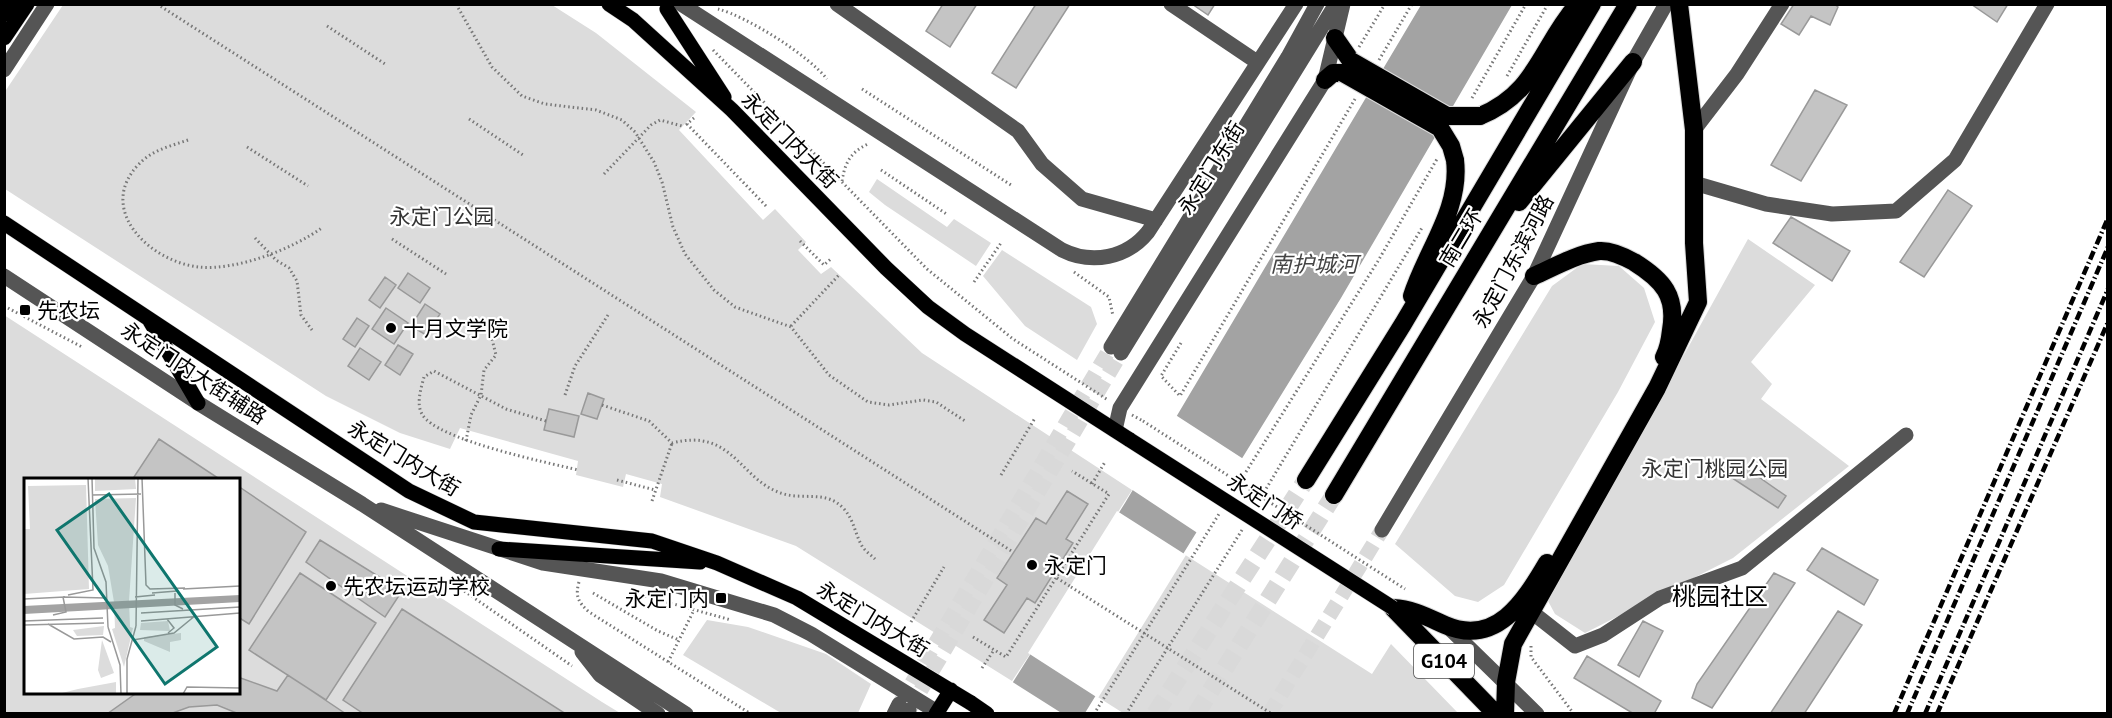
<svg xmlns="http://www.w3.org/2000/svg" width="2112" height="718" font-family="'PT Sans','Noto Sans SC',sans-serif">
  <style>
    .green { fill: #dcdcdc; fill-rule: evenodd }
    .water { fill: #a3a3a3 }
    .pier { fill: #fff }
    .building { fill: #c4c4c4; stroke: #999; stroke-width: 1.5 }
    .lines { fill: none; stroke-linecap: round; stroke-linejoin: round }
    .minor-tunnel { stroke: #d9d9d9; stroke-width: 15; stroke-dasharray: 15 8; stroke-linecap: butt }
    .highway-tunnel { stroke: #d9d9d9; stroke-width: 18; stroke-dasharray: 18 9; stroke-linecap: butt }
    .major-casing { stroke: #dbdbdb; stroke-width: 16 }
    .highway-casing { stroke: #dbdbdb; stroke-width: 20 }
    .path { stroke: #777; stroke-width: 3; stroke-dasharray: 1.5 3; stroke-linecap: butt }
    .minor { stroke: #555; stroke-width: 15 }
    .major { stroke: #000; stroke-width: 15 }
    .highway { stroke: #000; stroke-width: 18 }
    .rail { stroke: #000; stroke-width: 4.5; stroke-dasharray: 9 3 1.5 3; stroke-linecap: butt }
    .major-bridge-casing { stroke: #dbdbdb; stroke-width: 16; stroke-linecap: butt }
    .highway-bridge-casing { stroke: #dbdbdb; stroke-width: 20; stroke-linecap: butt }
    .path-bridge { stroke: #777; stroke-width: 3; stroke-dasharray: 1.5 3; stroke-linecap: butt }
    .major-bridge { stroke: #000; stroke-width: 15 }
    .highway-bridge { stroke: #000; stroke-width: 18 }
    .poi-dot { fill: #000; stroke: #fff; stroke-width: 2 }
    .labels { text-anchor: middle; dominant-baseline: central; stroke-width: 4.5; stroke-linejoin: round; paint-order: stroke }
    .shield { fill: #fff; stroke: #4c4c4c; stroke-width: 1.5 }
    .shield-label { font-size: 20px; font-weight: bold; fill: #000 }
    .street-label { font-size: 21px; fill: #000; stroke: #fff }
    .park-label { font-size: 21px; fill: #333; stroke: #fff }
    .poi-label { font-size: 21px; fill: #000; stroke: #fff; text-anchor: start }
    .water-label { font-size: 22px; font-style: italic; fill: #444; stroke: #fff }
    .quarter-label { font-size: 24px; fill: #000; stroke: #fff }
    .inset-road { fill: none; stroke: #999; stroke-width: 1.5 }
    .view { fill: #0f766e; fill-opacity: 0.15; stroke: #0f766e; stroke-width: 3 }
    .inset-edge { fill: none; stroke: #000; stroke-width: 3 }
  </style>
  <rect width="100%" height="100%" fill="#fff"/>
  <path class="green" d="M63 5H552L596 33 696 112 679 130 763 220 775 209 806 242 798 250 821 274 831 267 922 353 1132 490 1118 512 1372 674 1391 644 1458 713H1123L1030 654 1012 681 796 546 660 497 662 484 626 474 623 487 576 475 578 461 460 428 450 449 400 433 326 396 5 189 4 93Z
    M877 179 947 227 954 219 991 243 976 266 885 205 869 192Z
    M1748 239 1815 285 1751 362 1772 384 1761 399 1849 466 1733 558 1585 633 1555 614 1548 601Z
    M1002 250 1091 307 1097 324 1077 360 1025 326 983 276Z
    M1582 264 1619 266 1644 288 1655 322 1618 392 1504 585 1478 602 1455 596 1395 544 1552 286Z
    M4 315 602 702 620 713H5ZM26 480H238V692H26Z
    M707 620 748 627 826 654 871 684 858 713H781L683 655Z"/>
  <path class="water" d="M1421 5H1512L1341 298 1085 713 993 714 1125 503Z"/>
  <path class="pier" d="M1174 414 1245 460 1199 534 1131 489Z
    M1117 511 1186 555 1098 698 1028 653Z
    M1011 681 1063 714H990Z"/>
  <path class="building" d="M943 4H977L950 47 926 31Z
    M1036 4H1070L1016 88 992 73Z
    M1192 4H1215L1208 15Z
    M1794 4H1834L1838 7 1830 25 1811 16 1799 35 1781 24Z
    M1971 4H2008L1997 22Z
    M1815 90 1847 105 1801 181 1771 165Z
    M1948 190 1972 206 1924 277 1900 262Z
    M1791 217 1850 251 1832 281 1773 243Z
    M408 273 430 288 420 303 398 288Z
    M385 277 396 285 380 308 369 300Z
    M425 304 440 314 426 335 411 326Z
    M386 308 408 323 394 344 372 329Z
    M357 318 369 326 355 347 343 339Z
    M398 345 413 354 400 375 385 365Z
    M360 348 381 362 369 380 348 366Z
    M588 393 604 399 597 419 581 414Z
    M549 409 579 416 574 437 544 430Z
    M159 439 221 480H132Z
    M1733 459 1786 496 1778 508 1723 472Z
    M238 486 306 532 249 624 238 617Z
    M1067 491 1088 504 1066 539 1073 543 1035 603 1027 598 1004 633 984 620 1007 585 997 578 1036 518 1046 524Z
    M320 540 402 591 385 617 306 562Z
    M1822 548 1878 580 1864 605 1807 570Z
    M300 573 376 623 326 700 249 650Z
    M1774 573 1795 583 1712 708 1692 698 1697 684Z
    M402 609 566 714H364L343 700Z
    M1838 611 1862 625 1804 714H1770Z
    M1643 621 1663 631 1639 677 1618 665Z
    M1587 656 1661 701 1654 714H1634L1574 678Z
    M288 675 346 714H239L217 705 189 707 170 714H107L138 692H238V677L277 691Z"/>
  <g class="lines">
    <path class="minor-tunnel" d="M900 703 1111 347
      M909 710 1121 353
      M1269 714 1382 530"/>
    <path class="highway-tunnel" d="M1155 714 1306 480
      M1196 714 1334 495"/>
    <defs>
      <path id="major" d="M609 4 633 20 732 110 886 268 928 307 965 334 1130 440
        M667 9 724 97
        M4 14 11 4
        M4 38 27 4
        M4 223 409 491 474 522 652 541 717 563 797 598 971 703
        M150 321 198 403
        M499 549 700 562
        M936 714 951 690"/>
      <path id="highway" d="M1335 38 1351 61
        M1325 80 1333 73H1343
        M1480 116C1537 93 1541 46 1578 4
        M1519 202 1633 62
        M1534 276C1554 267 1577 254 1599 251 1610 250 1625 257 1634 262 1663 280 1677 296 1671 330 1670 339 1669 348 1664 357
        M1412 296C1426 251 1461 210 1455 160
        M1306 480 1403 324 1592 4
        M1334 495 1628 4
        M1393 608C1413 609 1427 617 1445 625 1496 647 1524 602 1547 563
        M1393 608 1496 714
        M1505 714 1506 682 1513 644 1657 388 1698 302 1694 243V130L1679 4"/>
    </defs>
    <use href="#major" class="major-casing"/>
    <use href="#highway" class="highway-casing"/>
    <path class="path" d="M157 4 1013 552
      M456 4 492 67 522 96 545 104 596 110 622 120 635 132 654 162 662 182 673 227 685 254 714 290 735 307 791 327 829 375 868 402 889 405 923 400 936 402 965 421
      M718 9C748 17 808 55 827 79
      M327 26 385 64
      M1359 47 1385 4
      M713 50 927 269 1013 339 1108 400
      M1379 60 1412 4
      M1507 76 1548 4
      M862 89 1011 185
      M1472 98 1526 4
      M694 118 687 124 767 207
      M469 119 523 155
      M188 140C171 146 152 150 139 164 95 209 150 262 199 267 236 271 293 249 323 227
      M247 147 308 186
      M881 170 948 215
      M604 174 651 125 660 120 682 126
      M842 181C845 162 851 152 868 144
      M255 238 276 260 289 268 297 281 301 315 312 330
      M392 239 446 274
      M800 241 824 265 832 258
      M1074 272 1109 297 1113 316
      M974 282 1001 243
      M4 306 82 347
      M791 326 839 275
      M1181 343 1161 376 1180 396 1355 99
      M565 395 575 366 608 315
      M602 405 649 421 672 443C734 427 740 482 784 494 805 500 827 490 844 509 854 520 855 534 862 546 865 551 871 555 875 559
      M1132 415 1143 421
      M546 421 506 409 434 371 424 377C421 388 416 404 422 414 436 440 546 462 578 470
      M466 441 471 415 481 395 484 370 496 355 491 335
      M1001 475 1035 418
      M617 480 655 490
      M1092 484 1105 462
      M1234 491 1378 261 1437 159
      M652 501 672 443
      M1257 504 1423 226
      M1057 578 1071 587
      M579 582C575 596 578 602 589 612L751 714
      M457 586 572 666
      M593 593 658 631 679 640
      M645 596 731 620
      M911 622 944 567
      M973 637 1006 657 1109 494 1072 471
      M1531 646V657L1574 714
      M668 662 694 610
      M982 668 994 650
      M1094 714 1219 514
      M1126 714 1242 530"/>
    <path class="minor" d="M681 4 1062 250C1092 265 1127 258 1148 232L1296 4
      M837 4 1018 131 1042 164 1082 199 1156 220
      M1171 4 1257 62
      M4 70 47 4
      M1694 130 1737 74 1782 4
      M1694 183 1766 204 1832 214 1896 211 1955 160 2047 4
      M4 276 198 403 362 504 686 714
      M1111 347 1288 57 1317 4
      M1121 353 1336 4
      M1115 430 1120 408 1325 80 1343 4
      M381 510 543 563 661 581 774 615 811 634 937 712
      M1382 530 1534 276 1633 62 1666 4
      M1533 613 1575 646 1603 635 1660 598 1742 568 1906 435
      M1447 626 1537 714
      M582 652 600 675 658 714
      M894 714 899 704
      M907 714 909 710"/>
    <use href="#major" class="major"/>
    <use href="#highway" class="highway"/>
    <path class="rail" d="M1894 714 2108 218
      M1907 714 2108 247
      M1925 714 2108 289
      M1937 714 2108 322"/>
    <defs>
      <path id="major-bridge" d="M1130 440 1393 608
        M971 703 987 714"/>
      <path id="highway-bridge" d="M1351 61 1447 116H1480
        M1343 73 1440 128 1451 146 1455 160"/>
    </defs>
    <use href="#major-bridge" class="major-bridge-casing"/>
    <use href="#highway-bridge" class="highway-bridge-casing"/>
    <path class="path-bridge" d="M1143 421 1405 589
      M1071 587 1272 714"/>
    <use href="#major-bridge" class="major-bridge"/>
    <use href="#highway-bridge" class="highway-bridge"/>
  </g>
  <g class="poi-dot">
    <rect x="19" y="304" width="12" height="12" rx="3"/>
    <circle cx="391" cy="328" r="6"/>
    <circle cx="1032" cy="565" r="6"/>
    <circle cx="331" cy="586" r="6"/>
    <rect x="715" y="592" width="12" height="12" rx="3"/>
  </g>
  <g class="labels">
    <rect class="shield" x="1414" y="644" width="60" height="34" rx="4.5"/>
    <g class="shield-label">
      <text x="1444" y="661">G104</text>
    </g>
    <g class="street-label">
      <text transform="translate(790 140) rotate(45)">永定门内大街</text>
      <text transform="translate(1211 168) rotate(-58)">永定门东街</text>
      <text transform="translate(1461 238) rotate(-59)">南二环</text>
      <text transform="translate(1513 261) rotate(-62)">永定门东滨河路</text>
      <text transform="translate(194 373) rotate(33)">永定门内大街辅路</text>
      <text transform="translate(404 458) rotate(31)">永定门内大街</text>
      <text transform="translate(1265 501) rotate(33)">永定门桥</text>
      <text transform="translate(873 619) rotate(31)">永定门内大街</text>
    </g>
    <g class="park-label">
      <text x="442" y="216">永定门公园</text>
      <text x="1715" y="468">永定门桃园公园</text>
    </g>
    <g class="poi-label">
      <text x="37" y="310">先农坛</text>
      <text x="403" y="328">十月文学院</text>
      <text x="1044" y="565">永定门</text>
      <text x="343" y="586">先农坛运动学校</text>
      <text x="709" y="598" text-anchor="end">永定门内</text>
    </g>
    <g class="water-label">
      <text x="1314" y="264">南护城河</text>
    </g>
    <g class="quarter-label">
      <text x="1720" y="596">桃园社区</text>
    </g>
  </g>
  <g transform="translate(24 478)">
    <rect width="216" height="216" fill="#fff"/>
    <path d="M71 0H111L112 11 71 13ZM62 7 65 111 0 116V51H6L4 8ZM112 20 105 123 106 149 109 150 100 189 88 151 91 150 90 124 84 88 74 67 71 21ZM144 143 146 153 116 152 117 145ZM80 148 79 157 53 158 49 152ZM157 155V162L146 164V174L120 163V159ZM78 162 90 195 77 200 74 192ZM92 204V216H34L54 211Z" fill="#dcdcdc"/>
    <path d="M216 117V124L0 136V128Z" fill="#a3a3a3"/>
    <path class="inset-road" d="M68 0 70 70 82 104 84 149M118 0 122 107 126 111 161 110M68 17 117 16M159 111 216 108M128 115 153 113M151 115V127L159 131M44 117 69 112 64 0M39 119 83 120M111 119 131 117M0 121 41 119M117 135 216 129M29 137 42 134 39 119M143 141 150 150 144 155M0 143 79 140M117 143 216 135M24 146 50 161 79 159 87 164M0 147 80 145M112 148 114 0M84 149 96 187 97 216M109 162 150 155 172 137M103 216V181L112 148M159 216 163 209 216 210"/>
    <path class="view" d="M85 16 193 169 141 206 33 52Z"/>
    <rect width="216" height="216" class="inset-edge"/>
  </g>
  <rect width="2112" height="718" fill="none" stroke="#000000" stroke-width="12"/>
</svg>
